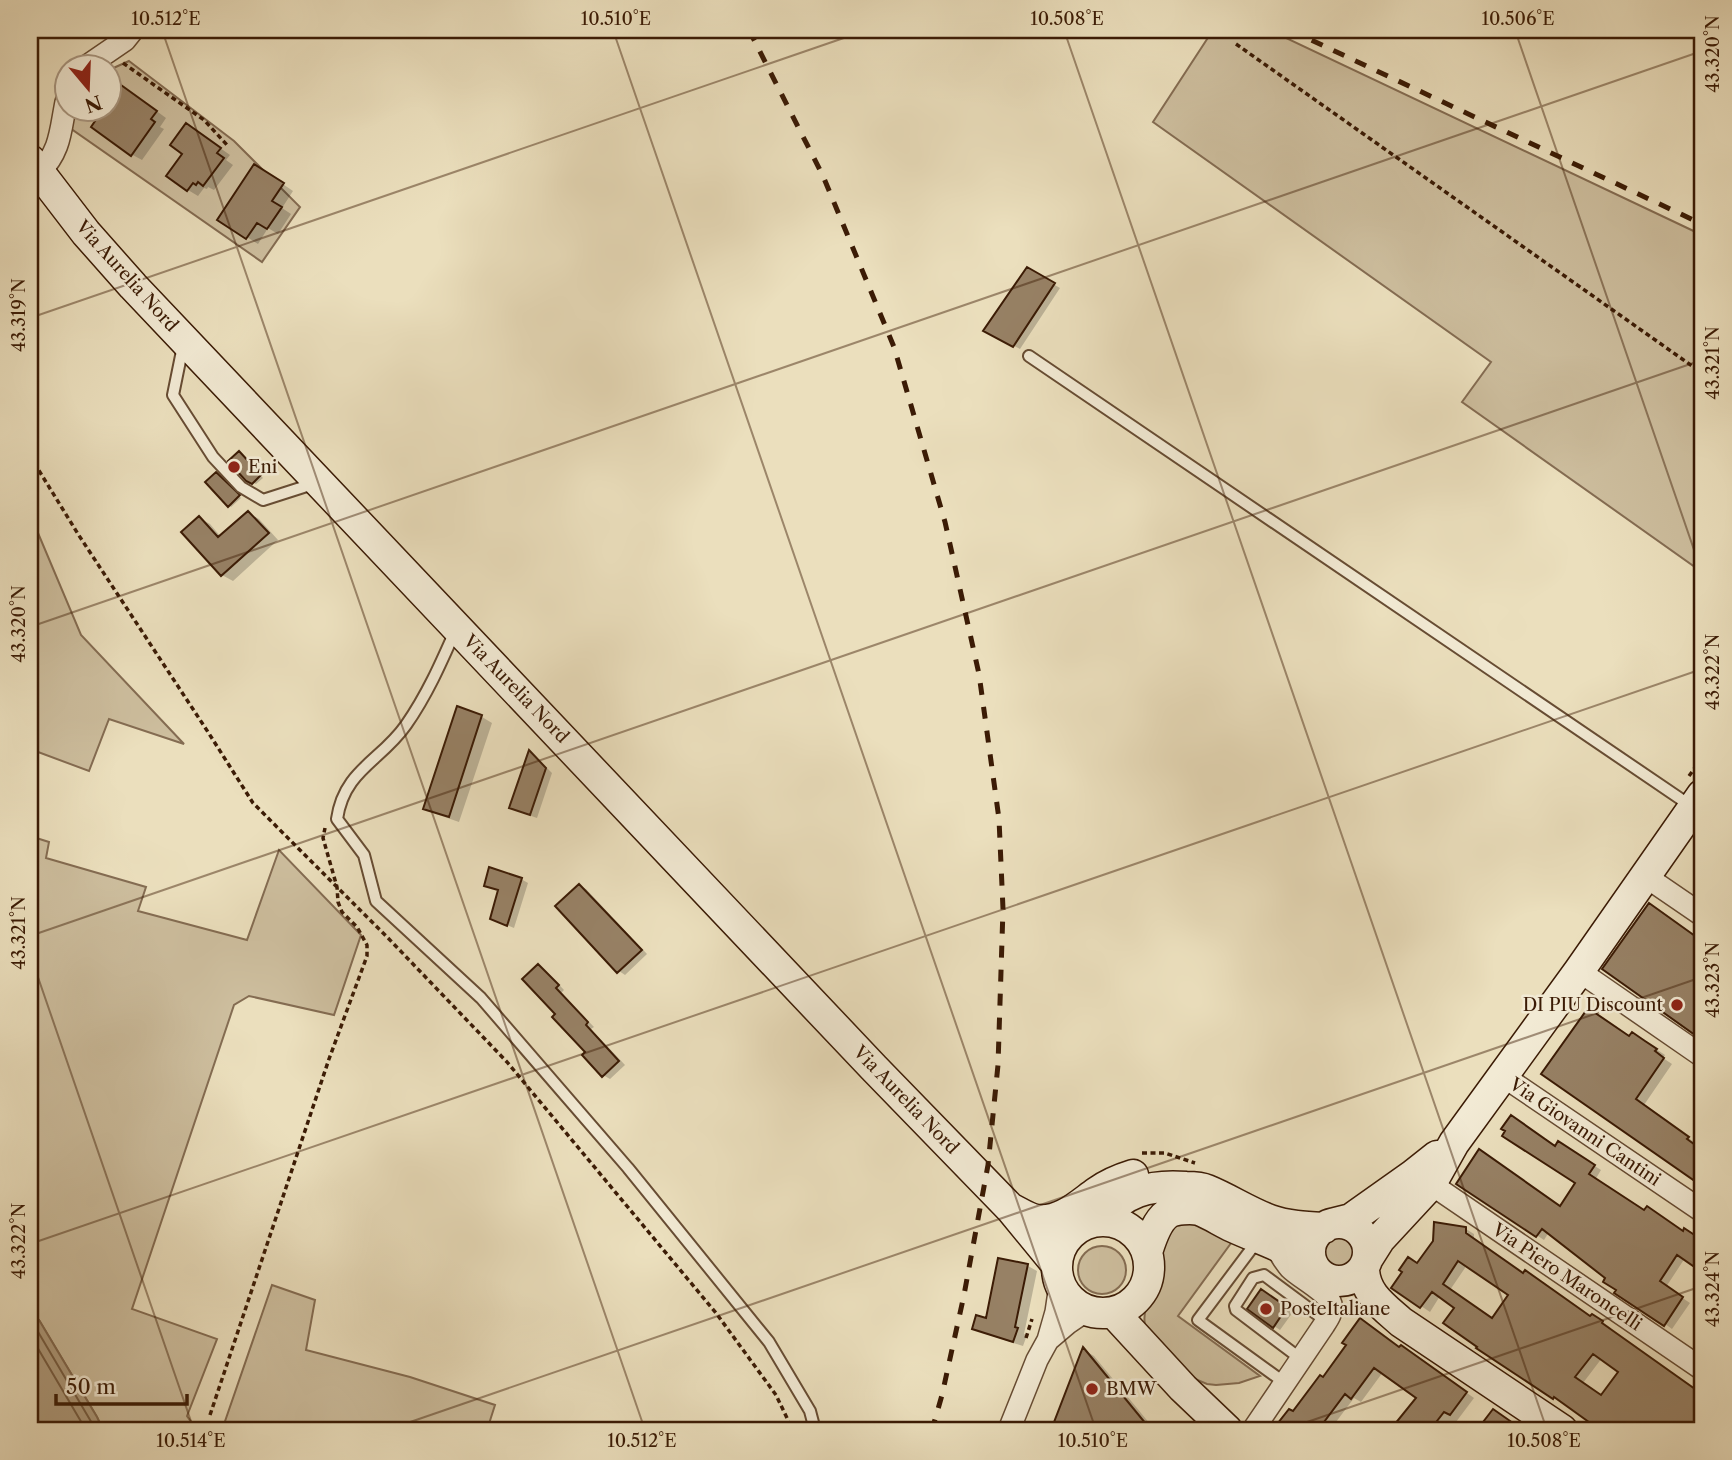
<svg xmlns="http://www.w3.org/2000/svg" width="1732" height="1460" font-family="'Libre Caslon Text',serif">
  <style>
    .green { fill: #cdbe9e; stroke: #846c52; stroke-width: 2 }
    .water { fill: #af9c7e; stroke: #81684e; stroke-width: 2 }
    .shadow { fill: #0003; fill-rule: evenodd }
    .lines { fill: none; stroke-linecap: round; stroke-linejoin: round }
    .shore { stroke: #755c42; stroke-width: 2 }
    .building { fill: #978165; stroke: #3b1b05; stroke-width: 2; fill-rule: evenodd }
    .lane-casing { stroke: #674c33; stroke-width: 14 }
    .street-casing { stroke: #674c33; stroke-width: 24 }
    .secondary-casing { stroke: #3b1b05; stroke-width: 33 }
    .path { stroke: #3b1b05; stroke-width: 3.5; stroke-dasharray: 5 3.5; stroke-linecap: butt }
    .lane { stroke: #f2ead4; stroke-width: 10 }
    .street { stroke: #f2ead4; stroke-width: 21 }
    .secondary { stroke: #f2ead4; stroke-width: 30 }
    .rail { stroke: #3b1b05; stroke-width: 5; stroke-dasharray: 12 12; stroke-linecap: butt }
    .ticks { fill: none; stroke: #3b1b05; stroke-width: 2; stroke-opacity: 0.45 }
    .poi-dot { fill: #8f2418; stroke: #f2ead4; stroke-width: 2.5 }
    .labels { text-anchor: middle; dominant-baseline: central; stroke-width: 5; stroke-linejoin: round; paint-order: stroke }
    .street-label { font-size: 18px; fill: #3b1b05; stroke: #f2ead4 }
    .poi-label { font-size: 18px; fill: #3b1b05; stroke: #f2ead4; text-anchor: start }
    .neatline { fill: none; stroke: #3b1b05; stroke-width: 2.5 }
    .ticks-label { font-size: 18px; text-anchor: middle; fill: #3b1b05 }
  </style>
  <rect width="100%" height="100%" fill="#ebdfbd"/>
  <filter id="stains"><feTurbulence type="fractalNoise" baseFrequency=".00286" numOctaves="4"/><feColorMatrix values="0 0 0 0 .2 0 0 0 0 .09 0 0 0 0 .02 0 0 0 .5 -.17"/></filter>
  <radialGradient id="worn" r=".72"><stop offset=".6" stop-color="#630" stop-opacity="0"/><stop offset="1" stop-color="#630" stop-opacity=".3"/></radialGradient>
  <path class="green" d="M1213 30H1269L1702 235V572L1462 402 1491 362 1153 122Z
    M129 61 234 141 300 207 262 262 70 128 74 114 77 109 108 108 109 70Z
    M30 514 81 635 184 744 109 719 89 771 30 749Z
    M30 836 49 842 46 858 146 887 138 911 247 940 279 850 361 935 334 1015 249 996 234 1005 132 1309 217 1339 187 1416 197 1430H103L97 1417 39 1320 30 1314Z
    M1179 1218 1234 1239 1178 1316 1260 1376 1239 1383 1216 1385 1207 1384 1195 1379 1145 1325C1142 1307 1151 1304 1157 1290 1161 1279 1159 1268 1160 1256 1161 1246 1170 1223 1179 1218Z
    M1347 1234C1360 1244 1356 1252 1352 1266L1342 1271 1329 1270 1318 1253 1323 1240Z
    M1078 1270a24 24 0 1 1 48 0a24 24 0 1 1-48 0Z
    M272 1285 315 1300 306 1350 410 1377 495 1405 487 1430H222Z"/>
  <path class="water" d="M30 1314 39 1320 97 1417 103 1430H42L30 1410Z"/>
  <path class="shadow" d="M132 93 166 118 160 127 164 129 142 160 131 154 108 108Z
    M196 131 230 155 226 160 233 165 214 190 208 187 207 189 204 188 198 196 188 190 184 153Z
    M265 172 293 191 282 208 291 214 278 234 268 228 258 244 220 220Z
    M1027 269 1060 288 1020 349 985 330Z
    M242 455 263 478 256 484 247 479Z
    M219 476 241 498 231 507 229 505Z
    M248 513 259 519 278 540 233 581 222 575 199 518 210 524 221 537Z
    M458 708 482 717 492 723 459 822 436 814 425 808Z
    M529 752 535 756 552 773 537 818 517 811Z
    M521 879 528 883 514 928 492 919 500 891 486 885Z
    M579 886 586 889 647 954 625 975 619 971Z
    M1650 905 1664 913 1702 941V1038L1604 968Z
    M538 966 545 970 564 990 561 993 594 1027 591 1029 625 1065 610 1079 603 1075 588 1052 557 1014Z
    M1630 1038 1641 1039 1665 1055 1663 1058 1672 1064 1644 1105 1702 1148V1193L1697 1190 1701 1184 1543 1073Z
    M1559 1143 1601 1170 1595 1180 1645 1212 1683 1233 1685 1231 1702 1242V1270L1685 1258 1666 1287 1690 1303 1672 1329 1619 1290 1607 1278 1549 1232 1544 1240 1458 1183 1561 1207 1578 1182 1556 1148Z
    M1466 1229 1474 1234V1240L1591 1318 1601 1321 1611 1328 1610 1329 1702 1395V1430H1602L1563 1402 1554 1397 1456 1307 1440 1296 1430 1312 1394 1288 1418 1265ZM1467 1265 1510 1295 1493 1320 1450 1290ZM1602 1358 1621 1372 1602 1397 1583 1383Z
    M999 1260 1028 1266 1037 1271 1024 1334 1027 1335 1023 1346 983 1333 974 1328 987 1320Z
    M1268 1295 1293 1312 1280 1330 1274 1326Z
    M1400 1348 1410 1352 1474 1398 1450 1430H1396L1394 1428 1418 1397 1383 1372 1361 1402 1354 1398 1330 1430H1321L1294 1412 1323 1379Z
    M1084 1350 1094 1356 1155 1430H1053Z"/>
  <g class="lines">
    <path class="shore" d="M30 1322 34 1325 96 1430
      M30 1335 86 1430"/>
  </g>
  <path class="building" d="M121 85 157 111 151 119 155 122 131 156 91 127 104 108H108V102Z
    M186 123 221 148 217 153 224 158 203 186 198 182 196 185 193 183 187 191 166 176 182 154 170 145Z
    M254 164 284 183 272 201 282 207 267 229 257 223 246 239 217 220Z
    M1027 267 1055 283 1013 347 983 331Z
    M239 451 261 475 252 484 246 481 228 461Z
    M216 472 240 495 228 507 205 482Z
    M248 511 269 533 221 576 181 532 199 516 218 537Z
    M457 706 482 715 449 817 423 809Z
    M529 750 546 768 530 815 509 808Z
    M489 867 522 878 507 926 490 919 498 890 484 886Z
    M579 884 642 950 617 973 555 906Z
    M1649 903 1702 941V1040L1602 969Z
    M538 964 559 985 556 988 588 1022 586 1025 619 1061 602 1077 582 1055 585 1052 552 1017 555 1014 522 979Z
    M1588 1008 1629 1036 1632 1032 1645 1041 1657 1049 1655 1051 1664 1058 1636 1099 1689 1137 1687 1139 1702 1150V1186L1541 1074Z
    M1511 1115 1555 1146 1558 1141 1595 1165 1589 1174 1644 1210 1647 1206 1683 1231 1684 1228 1702 1240V1258L1696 1268 1677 1255 1660 1281 1683 1297 1664 1326 1614 1293 1616 1290 1603 1282 1605 1278 1542 1229 1536 1237 1456 1184 1479 1149 1560 1206 1575 1183 1502 1136 1505 1131 1501 1129Z
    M1434 1222 1466 1227V1233L1523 1273 1525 1270 1590 1316 1592 1314 1603 1321 1602 1323 1702 1394V1430H1600L1554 1397 1553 1399 1476 1348 1477 1347 1443 1323 1454 1308 1432 1292 1420 1308 1391 1288 1402 1272 1399 1270 1408 1257 1417 1263 1433 1241ZM1458 1261 1508 1295 1492 1318 1443 1284ZM1593 1354 1618 1372 1601 1395 1575 1377Z
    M998 1258 1028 1264 1015 1327 1018 1328 1013 1342 972 1329 976 1315 986 1318Z
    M1261 1289 1287 1307 1273 1328 1247 1309Z
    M1360 1318 1399 1347 1401 1345 1467 1392 1450 1415 1444 1412 1430 1430H1390L1416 1398 1374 1368 1351 1399 1345 1394 1318 1430H1284L1278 1423 1289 1409 1293 1411 1320 1375 1323 1377 1346 1345 1342 1343Z
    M1083 1347 1151 1430H1051Z
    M1493 1409 1523 1430H1477Z"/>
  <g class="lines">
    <defs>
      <path id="lane" d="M183 346 173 395 213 457 241 487 263 500 316 483
        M1029 356 1691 806
        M456 629C441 663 427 695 406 725 381 761 344 770 337 819L364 855 376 901 481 998 628 1168 769 1342 810 1411 815 1430
        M1258 1240 1198 1320 1285 1383
        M1301 1359 1236 1310 1235 1306 1253 1278 1264 1275 1326 1321"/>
      <path id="street" d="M87 66 125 40 133 30
        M39 173C61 150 60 132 66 102
        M1645 876 1702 915
        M1579 971 1702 1056
        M1503 1076 1702 1211
        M1431 1184 1702 1369
        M1048 1340 1068 1323 1087 1310
        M1009 1430 1037 1360 1048 1340 1056 1312 1060 1285
        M1253 1430 1324 1325C1328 1319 1333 1312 1331 1304 1328 1292 1300 1278 1290 1268 1285 1262 1281 1256 1278 1250"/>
      <path id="secondary" d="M30 160 86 233 133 286 874 1068 1011 1209 1057 1265
        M1012 1209C1020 1213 1029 1219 1037 1220 1061 1223 1080 1204 1097 1192 1108 1184 1120 1179 1133 1175
        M1100 1221C1122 1192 1150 1184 1186 1187 1193 1187 1200 1187 1207 1190 1229 1199 1248 1212 1270 1220 1287 1226 1306 1227 1324 1228
        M1057 1267a46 46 0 1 1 92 0a46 46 0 1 1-92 0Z
        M1310 1252a29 29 0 1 1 58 0a29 29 0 1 1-58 0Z
        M1335 1223 1351 1219 1358 1214 1413 1175 1437 1156
        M1147 1252C1151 1240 1156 1222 1167 1214 1174 1209 1191 1208 1199 1210 1210 1214 1222 1222 1233 1227 1261 1240 1291 1248 1315 1269
        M1368 1258 1380 1239 1431 1184 1454 1143 1579 971 1702 795
        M1364 1268C1364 1293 1383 1306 1401 1322L1562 1430
        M1113 1312 1183 1388 1227 1430"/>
    </defs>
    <use href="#lane" class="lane-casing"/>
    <use href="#street" class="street-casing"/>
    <use href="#secondary" class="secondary-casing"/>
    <path class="path" d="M1236 44 1702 373
      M123 63 204 120 228 146
      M30 131 35 138
      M30 456 78 534 208 732 253 803 389 939 507 1062 716 1313 776 1395 787 1418 791 1430
      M1689 776 1702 758
      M1142 1153H1165L1195 1163
      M1026 1338 1032 1319
      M210 1415 329 1059 367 956V945L357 927 342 912 338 902 337 887 323 838 325 828"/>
    <use href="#lane" class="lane"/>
    <use href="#street" class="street"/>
    <use href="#secondary" class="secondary"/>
    <path class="rail" d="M749 30 823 176 894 347 945 522 979 674 999 819 1003 909 998 1065 988 1165 964 1295 942 1395 932 1430
      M1290 30 1702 224"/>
  </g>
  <path class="ticks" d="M162 30 645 1430M613 30 1096 1430M1064 30 1547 1430M1515 30 1702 573M30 318 867 30M30 627 1702 51M30 936 1702 360M30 954 194 1430M30 1244 1702 669M387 1430 1702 977M1284 1430 1702 1286"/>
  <g class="poi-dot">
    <circle cx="234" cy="467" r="7"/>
    <circle cx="1677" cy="1005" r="7"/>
    <circle cx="1266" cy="1309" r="7"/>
    <circle cx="1092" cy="1389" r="7"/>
  </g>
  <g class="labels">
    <g class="street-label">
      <text transform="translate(127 276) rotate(48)">Via Aurelia Nord</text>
      <text transform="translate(516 689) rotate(46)">Via Aurelia Nord</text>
      <text transform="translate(906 1100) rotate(46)">Via Aurelia Nord</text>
      <text transform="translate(1585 1132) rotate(34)">Via Giovanni Cantini</text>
      <text transform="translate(1567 1277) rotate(34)">Via Piero Maroncelli</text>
    </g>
    <g class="poi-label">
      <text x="248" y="467">Eni</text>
      <text x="1663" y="1005" text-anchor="end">DI PIU Discount</text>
      <text x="1280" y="1309">PosteItaliane</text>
      <text x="1106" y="1389">BMW</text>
    </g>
  </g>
  <rect width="1732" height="1460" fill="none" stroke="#ebdfbd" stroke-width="77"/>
  <g transform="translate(88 88) rotate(161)"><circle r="33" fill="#f2ead4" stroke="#a99781" stroke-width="2"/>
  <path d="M0-5L12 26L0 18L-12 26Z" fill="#8f2418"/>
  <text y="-10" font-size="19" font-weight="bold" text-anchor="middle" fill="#3b1b05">N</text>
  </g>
  <path d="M56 1394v10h131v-10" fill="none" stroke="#3b1b05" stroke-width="3.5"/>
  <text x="66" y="1394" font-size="21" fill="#3b1b05" stroke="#f2ead4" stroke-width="5" paint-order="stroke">50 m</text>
  <rect x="38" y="38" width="1656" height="1384" class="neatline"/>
  <g class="ticks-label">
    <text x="166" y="25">10.512°E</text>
    <text x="616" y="25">10.510°E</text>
    <text x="1067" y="25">10.508°E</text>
    <text x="1518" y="25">10.506°E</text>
    <text transform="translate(1713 54) rotate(-90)" y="6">43.320°N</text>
    <text transform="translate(19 315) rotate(-90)" y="6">43.319°N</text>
    <text transform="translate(1713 363) rotate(-90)" y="6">43.321°N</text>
    <text transform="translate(19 624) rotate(-90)" y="6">43.320°N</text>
    <text transform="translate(1713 672) rotate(-90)" y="6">43.322°N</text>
    <text transform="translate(19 933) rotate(-90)" y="6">43.321°N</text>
    <text transform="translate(1713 980) rotate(-90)" y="6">43.323°N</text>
    <text transform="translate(19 1241) rotate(-90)" y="6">43.322°N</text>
    <text transform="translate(1713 1289) rotate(-90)" y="6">43.324°N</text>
    <text x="191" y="1447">10.514°E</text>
    <text x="642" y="1447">10.512°E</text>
    <text x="1093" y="1447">10.510°E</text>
    <text x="1544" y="1447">10.508°E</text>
  </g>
  <rect width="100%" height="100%" filter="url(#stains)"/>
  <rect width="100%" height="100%" fill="url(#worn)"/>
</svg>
